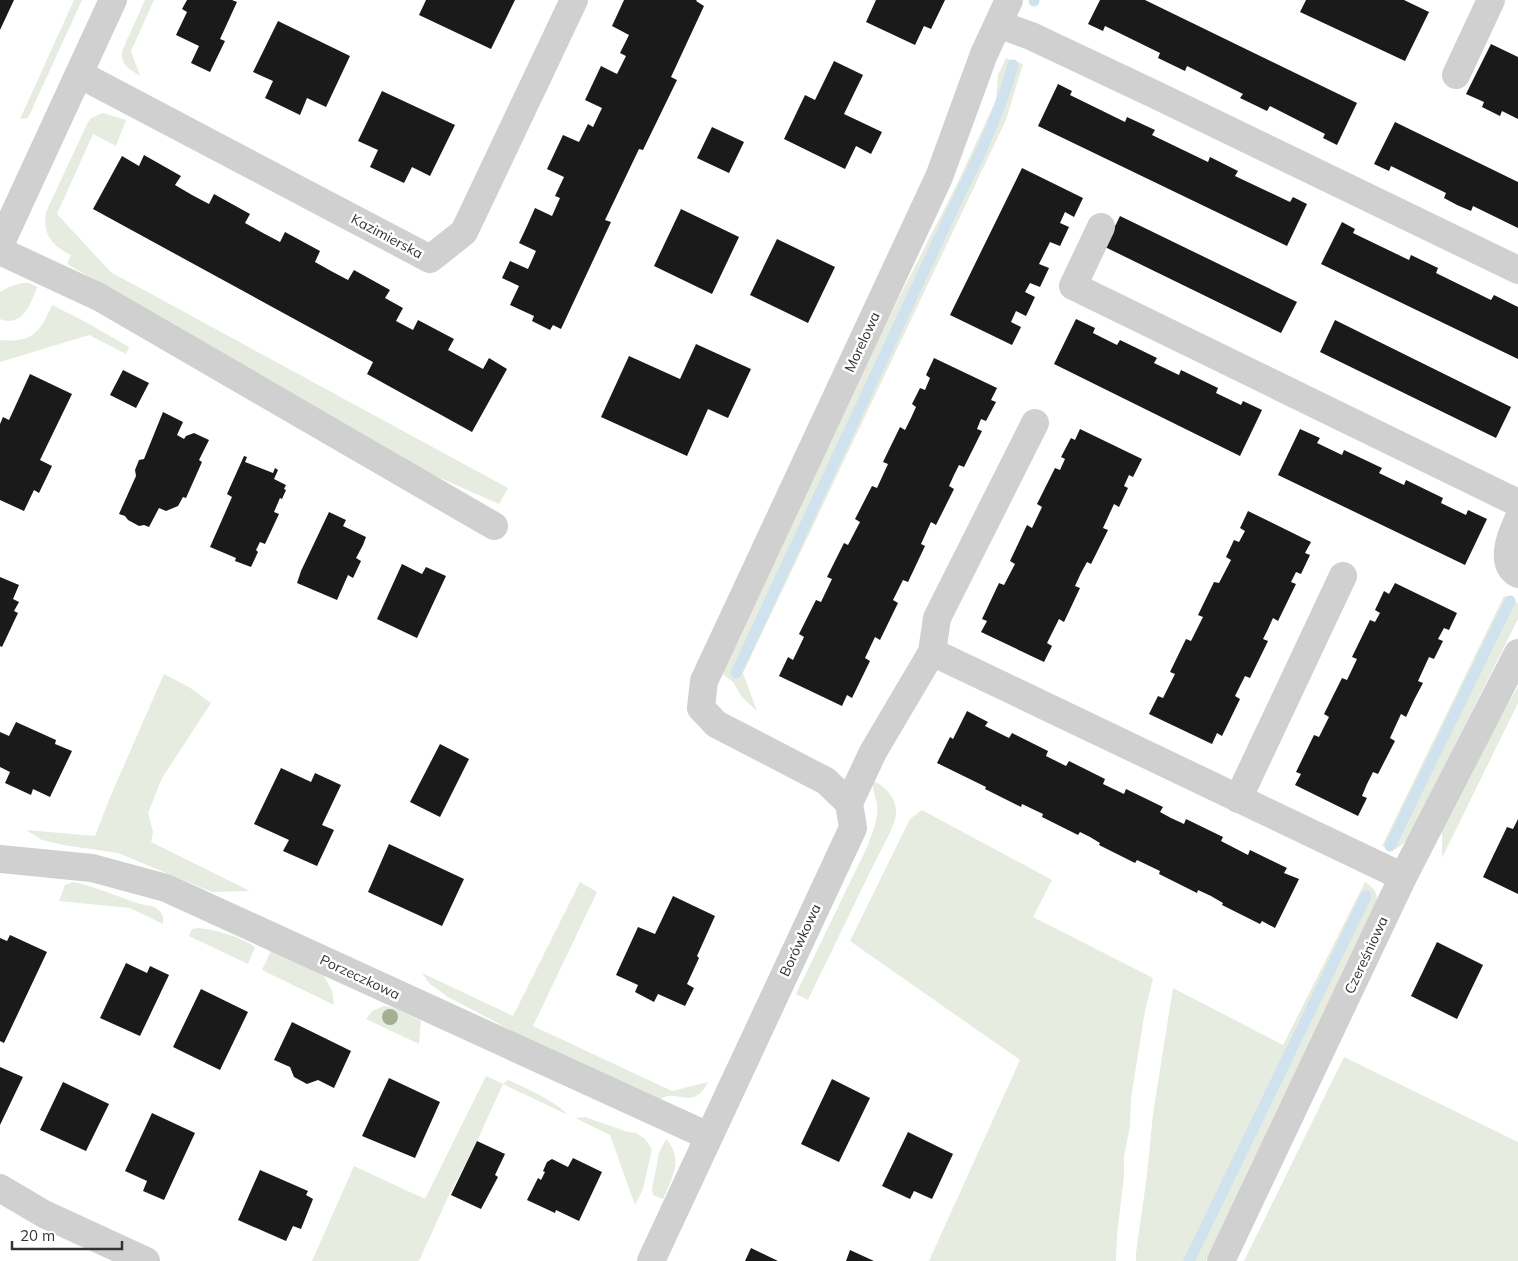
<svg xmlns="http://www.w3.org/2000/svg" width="1518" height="1261" font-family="Mulish,sans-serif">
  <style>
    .green { fill: #e6ecdf }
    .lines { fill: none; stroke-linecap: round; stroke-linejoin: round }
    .stream { stroke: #cfe2ee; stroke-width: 11 }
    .building { fill: #1a1a1a }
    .minor { stroke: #d0d0d0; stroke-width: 28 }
    .tree { fill: #a2b095 }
    .labels { text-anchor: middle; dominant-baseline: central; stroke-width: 5; stroke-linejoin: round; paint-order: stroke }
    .street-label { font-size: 14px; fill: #333; stroke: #fff }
  </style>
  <rect width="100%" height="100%" fill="#fff"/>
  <path class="green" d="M74 0H82L28 118 20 119Z
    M145 0H154L131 51 140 76C129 68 121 66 122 51Z
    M1006 58 1023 64 1006 120 743 673 757 711 742 697 733 682 721 673 857 380 957 184 996 100 998 75Z
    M103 113 126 120 116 146 93 134 57 214 107 268 112 273 142 289 508 488 499 504 422 470 401 456 67 264 71 255C53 246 42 235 46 212L87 124 91 118Z
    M22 283H29L37 287C31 304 22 328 0 319V292L9 287Z
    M52 305 82 320 129 347 126 354 89 335 0 362V340C32 343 40 333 52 305Z
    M1504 596 1518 603V619L1409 837 1403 844 1396 849 1382 846Z
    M164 674 189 687 211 703 162 778 148 813 153 832 151 842 250 891 212 892 118 853 63 845 42 840 26 830 95 836 111 795Z
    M1518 687V703L1442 858V832L1449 810 1479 751Z
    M873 781C886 786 897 799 896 814 894 829 880 851 873 866 851 911 829 956 808 1000L796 994 868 845C872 833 879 819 877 805 876 797 872 790 873 781Z
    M922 810 1052 880 1033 917 1153 978 1145 1011 1131 1098 1130 1126 1124 1156V1176L1117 1235 1116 1261H929L1020 1060 850 941 910 819Z
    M74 882C96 887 116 896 137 903 143 905 151 905 156 908 162 912 164 917 163 924L130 908 59 901 65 885Z
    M580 882 597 892 533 1026 672 1091 708 1082C693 1112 676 1088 661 1099L536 1045 494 1021 448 997 430 984 422 973 513 1016Z
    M1365 882C1375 888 1377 893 1378 904L1206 1261H1136V1253L1147 1175 1153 1114 1173 988 1283 1045Z
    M197 928C214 929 241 937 255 947L248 964 189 936 192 929Z
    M271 951 322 972 332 991 334 1005 262 970Z
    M384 1006 397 1009 421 1021 419 1044 366 1019 372 1011Z
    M1344 1057 1518 1142V1261H1244Z
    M486 1076 503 1084 508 1080C526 1088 555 1101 568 1115L503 1084 477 1141 448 1197 419 1261H312L354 1166 425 1199Z
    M585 1117 628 1132 636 1133 644 1138 652 1149 643 1189 635 1205 610 1135 575 1118Z
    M666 1139C684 1159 672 1178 663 1199L653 1195 652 1189 659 1153Z"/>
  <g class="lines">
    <path class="stream" d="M1034 1V0
      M736 673 960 194C982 152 1000 112 1013 65
      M1390 846 1510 601
      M1189 1261 1366 896"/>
  </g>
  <path class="building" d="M0 0H14L0 30Z
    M187 0H232L237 2 220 39 225 41 210 72 191 63 199 46 176 35 187 12 182 9Z
    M426 0H515L491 49 419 15Z
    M624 0H697L696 1 704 6 671 77 677 80 643 150 639 149 605 220 611 222 561 329 553 325 550 330 532 321 534 316 510 305 519 286 502 278 510 261 528 269 536 251 519 243 527 226 535 208 552 216 560 198 555 196 564 177 547 169 563 135 579 142 588 124 593 127 602 108 585 100 601 66 617 74 626 56 620 53 629 35 612 26Z
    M876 0H945L931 29 924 26 915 45 866 22Z
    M1100 0H1145L1357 103 1337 145 1323 138 1325 134 1270 106 1267 111 1240 98 1243 94 1187 66 1185 71 1158 58 1160 53 1105 26 1103 31 1088 24Z
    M1306 0H1404L1429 12 1405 61 1300 12Z
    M278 21 350 56 326 107 307 98 300 115 265 98 273 81 253 72Z
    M1491 44 1518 57V119L1502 111 1500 116 1482 107 1484 102 1466 94Z
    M834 61 863 75 844 114 882 132 871 154 856 146 845 169 784 139 805 95 815 100Z
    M1058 84 1072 91 1070 95 1125 122 1127 117 1155 130 1152 135 1208 162 1210 157 1238 171 1235 176 1290 202 1293 197 1307 204 1287 246 1038 126Z
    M382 91 455 125 430 176 412 167 404 183 370 167 378 150 358 141Z
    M1395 122 1518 182V228L1473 206 1471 211 1457 205 1444 198 1446 193 1391 166 1389 171 1374 164Z
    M712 127 744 142 729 173 697 158Z
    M144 155 181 176 175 185 192 195 209 204 214 194 250 214 245 223 263 233 280 242 285 232 320 251 315 262 331 271 348 280 354 270 390 290 385 298 403 308 396 321 413 330 418 320 454 339 448 350 483 369 489 358 507 369 472 432 367 374 373 362 93 209 122 156 139 166Z
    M1022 168 1083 198 1074 217 1065 212 1060 223 1069 227 1060 246 1050 242 1039 264 1049 268 1040 287 1030 283 1025 292 1035 297 1026 316 1016 311 1011 322 1021 327 1012 345 950 315Z
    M681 209 739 237 712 294 654 266Z
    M1120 216 1297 302 1281 333 1105 247Z
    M1342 222 1355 229 1353 233 1409 260 1411 255 1438 268 1436 273 1491 300 1494 295 1518 307V359L1321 264Z
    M777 239 835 267 808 323 750 295Z
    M1076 319 1095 328 1093 333 1117 345 1120 340 1157 358 1154 363 1179 375 1181 370 1218 388 1216 393 1241 405 1243 401 1262 410 1240 456 1054 364Z
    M1335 320 1511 407 1496 438 1320 352Z
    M696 344 751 369 728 418 708 409 687 456 601 417 629 356 680 379Z
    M934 358 997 388 991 400 996 402 986 421 981 419 977 429 982 431 964 467 959 465 954 475 949 486 954 489 936 525 931 522 921 544 925 546 908 582 903 580 893 600 898 603 880 640 875 637 865 658 870 661 852 698 847 695 842 706 779 676 788 657 793 660 804 637 799 634 816 600 821 602 832 579 827 577 844 543 848 545 860 522 855 519 872 486 877 488 888 464 883 462 900 427 905 430 911 418 916 407 912 404 920 388 925 390 930 378 926 375Z
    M123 370 149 383 136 408 110 395Z
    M30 374 72 394 40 460 52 466 39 493 34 490 24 511 0 500V424L3 417 9 420Z
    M163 412 183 422 177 435 184 439 186 436 194 433 209 440 199 460 202 462 186 498 183 497 178 506 166 511 159 508 149 527 144 525 139 526 128 520 125 516 119 514 136 476 135 470 139 460 144 459Z
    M1080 429 1142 459 1133 477 1129 475 1124 486 1128 488 1119 507 1114 504 1103 528 1108 530 1091 564 1087 562 1081 573 1075 586 1080 588 1064 622 1059 619 1047 643 1052 646 1044 662 981 632 987 621 982 619 999 583 1004 585 1015 564 1010 561 1027 525 1032 528 1042 507 1037 504 1055 468 1060 470 1065 459 1061 457 1071 438 1075 440Z
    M1300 429 1320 438 1317 443 1342 455 1344 450 1382 468 1379 473 1404 485 1406 480 1443 498 1441 503 1466 515 1468 510 1487 519 1465 565 1278 475Z
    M244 456 247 457 245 462 273 473 275 468 278 470 274 479 286 485 284 489 286 490 282 499 280 498 274 512 279 514 265 544 260 542 256 550 258 552 251 567 235 561 236 558 210 547 232 497 227 494Z
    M1248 511 1311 542 1305 553 1310 555 1301 574 1296 572 1291 582 1296 584 1278 621 1273 618 1268 629 1263 639 1268 641 1250 678 1245 676 1235 696 1240 699 1222 736 1217 733 1212 744 1149 714 1158 696 1163 698 1175 674 1170 672 1186 639 1191 641 1203 617 1198 615 1214 582 1219 583 1231 560 1226 557 1234 540 1239 542 1245 531 1240 528Z
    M329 512 346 520 343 526 366 537 363 545 356 558 361 561 353 578 348 575 337 600 297 583 301 571Z
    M402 564 422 574 426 567 446 576 417 638 377 619Z
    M0 577 19 585 13 599 19 602 14 611 18 613 2 647 0 646Z
    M1395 583 1457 613 1449 630 1444 628 1438 639 1443 641 1434 659 1429 657 1418 681 1423 683 1414 700 1406 717 1401 714 1390 738 1395 741 1378 774 1373 772 1367 784 1362 796 1367 798 1358 816 1295 785 1301 774 1296 772 1314 735 1319 737 1329 717 1324 714 1342 678 1347 680 1357 659 1352 657 1370 620 1375 622 1380 613 1375 610 1384 591 1389 594Z
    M967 711 988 722 985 726 1009 738 1012 733 1048 751 1046 756 1066 766 1069 761 1105 779 1103 784 1124 794 1126 789 1163 807 1160 812 1171 818 1184 824 1186 819 1223 837 1221 841 1248 855 1250 850 1287 868 1284 873 1299 879 1275 928 1262 921 1260 924 1222 905 1223 903 1211 896 1198 890 1197 893 1159 874 1160 871 1137 860 1135 863 1099 845 1100 843 1090 837 1080 832 1078 835 1042 817 1043 814 1022 804 1021 807 985 789 986 787 937 763 950 737 953 739Z
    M16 722 56 740 55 744 72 751 50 797 33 789 31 795 5 783 10 772 0 767V732L9 736Z
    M440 744 469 759 440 817 410 802Z
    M281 768 311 782 315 773 341 785 322 825 334 830 317 866 283 851 289 840 254 824Z
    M1518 819V894L1483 877 1507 827 1513 829Z
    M389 844 464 879 442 926 368 892Z
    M673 896 715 916 697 956 699 958 687 984 694 988 685 1006 658 994 654 1002 635 992 638 985 616 975 638 927 655 934Z
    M10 935 47 952 4 1043 0 1041V938L7 941Z
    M1437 942 1483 965 1457 1019 1411 996Z
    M126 963 147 973 150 966 169 975 140 1036 100 1018Z
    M201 989 248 1012 220 1070 173 1047Z
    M292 1022 351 1051 334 1088 318 1080 307 1084 294 1077 290 1067 274 1060Z
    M0 1067 23 1077 0 1125Z
    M389 1078 440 1102 415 1158 362 1136Z
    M832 1079 870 1098 839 1162 801 1144Z
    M63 1082 109 1104 86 1151 40 1130Z
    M152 1113 195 1133 164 1200 143 1191 147 1181 125 1171Z
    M908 1132 953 1154 932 1199 914 1191 910 1199 882 1186Z
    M477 1141 505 1154 495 1175 498 1177 481 1209 451 1195Z
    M573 1158 602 1172 579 1221 556 1210 555 1213 527 1200 538 1178 541 1180 545 1172 543 1171 547 1162 552 1159 568 1167Z
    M260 1170 308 1191 306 1195 313 1199 301 1229 293 1226 286 1241 238 1220Z
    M751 1248 778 1261H745Z
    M850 1250 874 1261H846Z"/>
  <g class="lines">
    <path class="minor" d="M998 24 1031 36 1156 95 1518 270
      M79 74 430 259 464 232 574 0
      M1456 75 1491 0
      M1101 227 1073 286 1518 503
      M0 245 113 0
      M0 251 99 297 494 526
      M1518 520C1511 535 1499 563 1518 574
      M932 652 1403 877
      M1238 799 1343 576
      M849 803 873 752 932 652 937 618 1035 423
      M0 859 92 868 166 888 708 1136
      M0 1188 44 1214 146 1261
      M651 1261 853 828 849 803 826 781 716 724 701 708 704 681 939 177 984 54 1009 0
      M1221 1261 1403 877 1518 653"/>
  </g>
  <circle class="tree" cx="390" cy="1017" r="8"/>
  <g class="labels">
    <g class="street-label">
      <text transform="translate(387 236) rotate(28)">Kazimierska</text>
      <text transform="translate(862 342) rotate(-65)">Morelowa</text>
      <text transform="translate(800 940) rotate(-65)">Borówkowa</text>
      <text transform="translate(1366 955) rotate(-65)">Czereśniowa</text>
      <text transform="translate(360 977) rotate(25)">Porzeczkowa</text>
    </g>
  </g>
  <path d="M12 1241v8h110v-8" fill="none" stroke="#333333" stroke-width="2.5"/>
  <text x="20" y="1241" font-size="15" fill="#333333" stroke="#ffffff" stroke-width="4" paint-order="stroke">20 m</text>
</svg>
